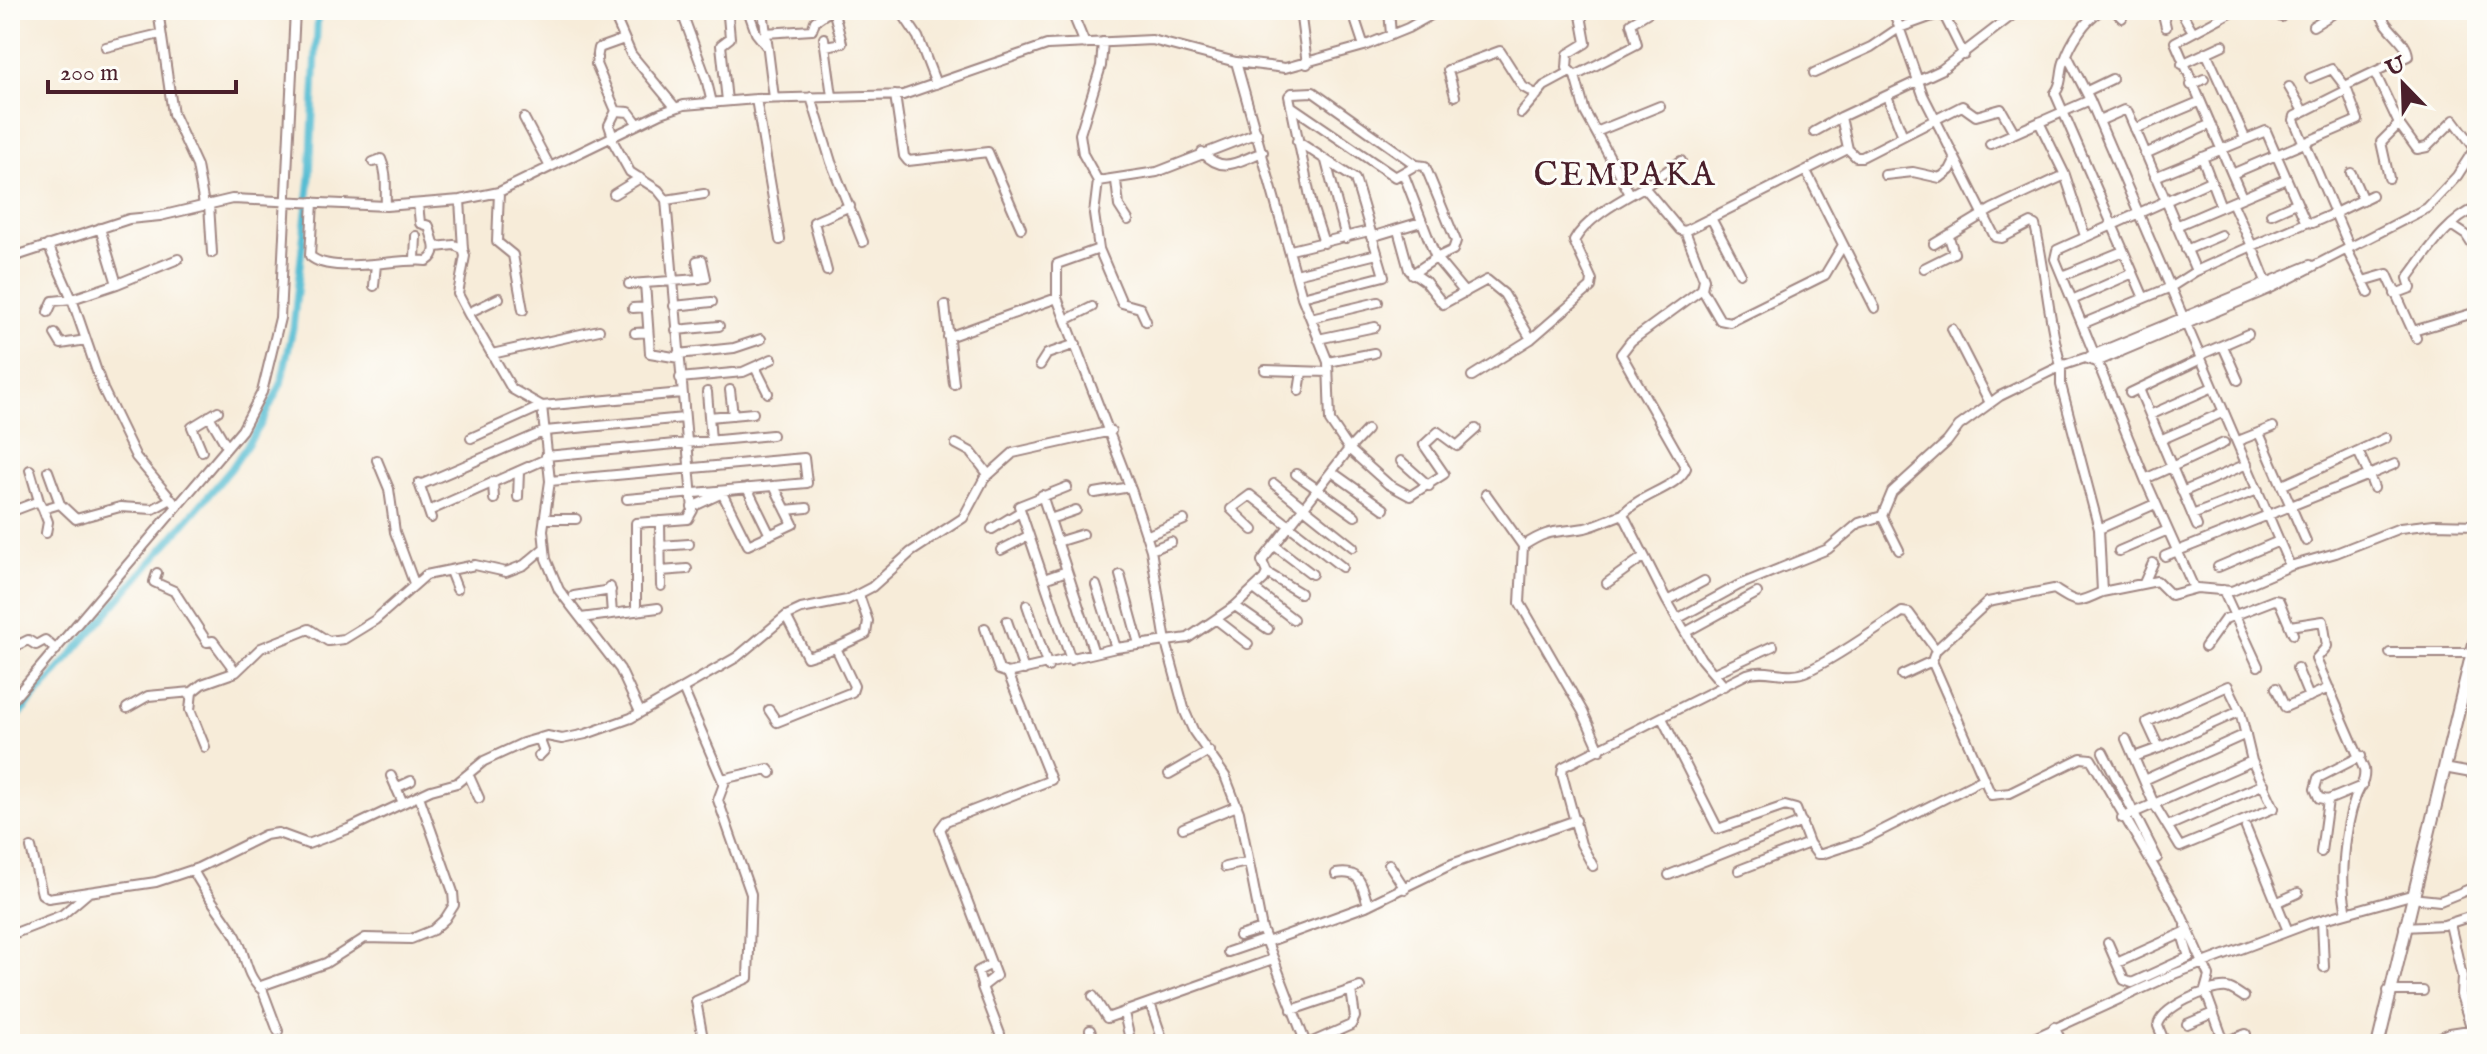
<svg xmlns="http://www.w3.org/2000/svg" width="2487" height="1054" font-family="'IM FELL English',serif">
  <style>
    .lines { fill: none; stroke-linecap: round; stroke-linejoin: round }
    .canal { stroke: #56bdd3; stroke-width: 7 }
    .minor-casing { stroke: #a08682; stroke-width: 12 }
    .major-casing { stroke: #a08682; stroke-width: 15 }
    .minor { stroke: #fff; stroke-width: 8 }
    .major { stroke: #fff; stroke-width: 11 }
    .labels { text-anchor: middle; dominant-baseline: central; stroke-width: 6; stroke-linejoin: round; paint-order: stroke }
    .quarter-label { font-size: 34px; letter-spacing: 2px; fill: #4a1f2b; stroke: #fdfcf7 }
  </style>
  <rect width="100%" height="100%" fill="#fdfcf7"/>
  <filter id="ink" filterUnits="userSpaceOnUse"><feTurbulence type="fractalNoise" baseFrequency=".0125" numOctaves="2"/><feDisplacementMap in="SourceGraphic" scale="16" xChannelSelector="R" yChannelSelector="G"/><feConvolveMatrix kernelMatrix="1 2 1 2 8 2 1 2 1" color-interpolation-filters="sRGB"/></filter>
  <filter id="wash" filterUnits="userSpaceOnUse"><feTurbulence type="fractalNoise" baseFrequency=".006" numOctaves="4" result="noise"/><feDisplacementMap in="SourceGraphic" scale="32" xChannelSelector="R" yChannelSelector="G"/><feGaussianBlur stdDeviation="1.8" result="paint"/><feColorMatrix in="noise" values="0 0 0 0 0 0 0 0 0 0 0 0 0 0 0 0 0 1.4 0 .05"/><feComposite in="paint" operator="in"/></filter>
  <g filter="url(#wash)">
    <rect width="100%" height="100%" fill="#f7ecd9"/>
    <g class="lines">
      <path class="canal" d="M10 726 231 469 260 426 281 384 293 328 310 177 318 10"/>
    </g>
  </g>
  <g filter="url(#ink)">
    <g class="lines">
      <defs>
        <path id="minor" d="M158 10 173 114 197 166 204 205
          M612 10 631 54 675 107
          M681 10 706 78 712 103
          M748 10 756 33 768 48
          M763 10 774 98
          M900 10 918 37 936 84
          M1071 10 1085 44
          M1300 10 1307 64
          M1352 10 1364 46
          M1389 10 1391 35
          M1580 10 1586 43 1568 54 1567 68 1575 76 1585 112 1630 194
          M1893 10 1923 95 1995 237 2002 238 2031 223 2035 225C2046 272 2048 320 2061 366L2085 358 2096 362 2269 289 2427 208 2457 176 2477 145
          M2101 10C2084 21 2071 42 2064 62 2060 73 2063 84 2055 93L2144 298
          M2114 10 2122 18
          M2162 10 2166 27
          M2180 10 2192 30
          M2235 10 2175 42 2242 197
          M2278 10 2281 17
          M1942 11 1964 55
          M2313 26 2339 10
          M765 33 812 30 815 21 831 10
          M824 38 832 96
          M624 39 599 48 596 64 616 111 629 112 638 124
          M1103 42 1101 66 1080 134 1083 154 1098 181 1094 214 1099 249 1057 264V298L1132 492 1151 550 1166 642 1185 712 1194 732 1225 776 1239 812 1262 929 1306 1044
          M825 46 842 43 834 13
          M106 47 160 34
          M2206 52 2245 138
          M2067 55 2090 100
          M2182 64 2223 45
          M1814 73 1871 47 1899 28 1949 10
          M2375 73 2399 124 2417 149 2427 147 2454 120 2474 147
          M1575 76 1637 44 1631 23 1652 10
          M2310 78 2332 69 2345 86
          M2191 85 2204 79
          M2289 87 2303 111
          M2087 91 2112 79
          M895 95 904 156 908 161 988 152 1021 228
          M1455 96 1448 70 1500 51 1523 87 1537 95
          M1887 96 1903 136
          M811 97 831 162 863 242
          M756 99 780 240
          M727 101 721 45 730 38 728 16
          M1291 106 1395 177 1416 165 1425 166 1456 241 1453 250 1436 258 1404 175
          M1521 113 1544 86 1570 72
          M524 118 549 165
          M2099 121 2124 110 2128 112 2196 271
          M2039 122 2065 175 2085 236
          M2135 129 2199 102
          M1596 132 1660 106
          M1814 132 1841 117
          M613 137 609 125 616 111
          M611 138 630 172 658 190 666 200 704 194
          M1297 141 1355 179 1384 276 1302 297
          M1990 144 2090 100 2290 566
          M2304 144 2294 120 2295 116 2347 90 2345 86 2408 56C2407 39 2383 29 2380 10
          M1848 149 1856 157H1862L1962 106 1976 116 2001 109 2014 132
          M1202 152C1224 175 1237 161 1263 152
          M2145 154 2209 125
          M2202 157 2221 207
          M1326 161 1346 238
          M373 162 381 159C388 174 385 189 386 206
          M1806 171 1875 308
          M2351 173 2363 200
          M2232 174 2358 120 2347 90
          M1885 175 1913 172 1940 178 1950 170 1955 160
          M2155 177 2266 131 2305 221 2312 223 2335 213 2305 143
          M2389 178 2381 142 2399 124
          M1098 181 1157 172 1257 133
          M1116 181 1119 206 1128 220
          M1644 187 1681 161
          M499 192 497 242 513 255 523 310
          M614 194 640 178
          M460 200 463 249
          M313 202 310 256C332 276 399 257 427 261 441 252 432 240 429 226L420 223 418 204
          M2232 202 2252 246 2306 223
          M209 204 212 253
          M2271 214 2296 203
          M1711 218 1740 273
          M2451 225 2466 235 2477 252
          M2176 226 2286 179
          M1398 230 1409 270 1425 281 1443 304 1487 280 1504 294 1531 339
          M1685 231 1848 149 1841 117 1941 70 2019 10
          M1371 237 1421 222
          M1324 243 1312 206 1289 96 1292 93 1313 92 1416 165
          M1934 244 1992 209 2065 175
          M48 245 72 299 103 389 136 457 176 505
          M2349 246 2335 213 2372 195
          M436 247 454 245 463 249 465 256 458 294 468 313 512 389 542 406 550 481 543 530 546 559 559 590 620 669 640 712
          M1099 249 1122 303 1140 308 1146 321
          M1291 250 1369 231
          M2186 250 2221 235
          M2347 250 2363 281 2387 274 2416 338
          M10 258 129 219 160 216 232 199 386 206 460 200 499 192 661 113 684 105 756 99 903 95 1047 45 1152 40 1236 62 1285 68 1364 46 1408 28 1440 10
          M415 259 416 236
          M1924 268 1954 253 1949 237
          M827 271 814 222 850 206
          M1296 274 1377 254
          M1412 274 1436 258 1465 293
          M2062 276 2123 251
          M2363 281 2369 293
          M645 283 650 353 679 358
          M117 284 178 259
          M629 284C654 282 680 281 706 278L702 260 697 261 700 279
          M374 286 376 264
          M1702 289 1720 320 1730 322 1825 275 1843 245
          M2395 294 2411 288 2408 278C2426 254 2448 219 2477 208
          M2072 300 2133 273
          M945 305 954 384
          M674 306 712 302
          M633 308 647 307
          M48 312 53 301 72 299 117 284 100 228
          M468 313 499 298
          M1311 318 1378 302
          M1066 320 1092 307
          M2082 324 2055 259 2057 250 2210 181
          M1952 329 1990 403
          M676 330 719 326
          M2413 331 2477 312
          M635 333 648 332
          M55 334 61 344 86 340
          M948 337 1057 298
          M1318 339 1375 327
          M2223 346 2238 380
          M492 354 599 330
          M678 354 734 348 761 339
          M2200 355 2248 334
          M2090 356 2310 265
          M1328 362 1374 353
          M1040 365 1047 354 1076 344
          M2061 366V385L2099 529 2102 592 2157 581 2171 595 2197 588 2232 591 2290 566 2336 553 2400 528 2434 524 2477 525
          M755 367 768 393
          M1265 370 1328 372
          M1472 376 1531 339 1591 287 1592 280 1574 241C1586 218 1621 200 1644 187L1680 230 1685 231 1704 279 1702 289 1631 341 1621 354 1686 468C1678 488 1640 494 1623 514L1667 601 1701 659 1724 686
          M680 378 743 372 772 359
          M2139 389 2197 526
          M730 390 733 415
          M1299 391 1302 372
          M707 392 711 440
          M2130 393 2201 359
          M2150 415 2213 387
          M209 416 226 445
          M709 417 753 413
          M1367 430 1349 449 1388 484 1410 496 1444 474 1424 445 1438 432 1457 446 1476 429
          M2259 433 2306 541
          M471 438 542 406 682 393
          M2160 440 2224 412
          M2238 441 2273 427
          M956 444 971 452 988 474
          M202 451 192 427 218 411
          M2358 451 2386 438
          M546 456 772 435
          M377 460 389 489 395 532 414 583
          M1401 461 1429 486
          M30 470 39 501
          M48 471 60 504
          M1332 472 1384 509
          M1296 474 1355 516
          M2145 479 2082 324 2171 287 2196 271 2252 246 2269 289
          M550 481 804 458 807 483 627 499
          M493 482 494 499
          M419 483 431 518
          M1274 484 1353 547
          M420 485 545 431 684 418
          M1067 487 1019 506 1071 660
          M747 488 770 535
          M2374 488 2369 475 2395 464
          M721 491 748 545 793 524 774 486
          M2182 492 2247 464
          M1095 493 1130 487
          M1486 494 1523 546
          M1042 495 1094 653
          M518 497 519 471
          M692 507 720 494
          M43 509 48 522 46 533
          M431 510 546 459
          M786 510 807 508
          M10 512 39 501 43 509 60 504 76 519 120 507 153 509 171 499
          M2192 515 2258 490
          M1882 516 1899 550
          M545 519H576
          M1050 519 1076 510
          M660 521 661 586
          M992 529 1020 512
          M2099 529 2155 504
          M1253 530 1231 509 1250 495 1342 567
          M1146 536 1184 520
          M1057 542 1083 534
          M660 546 689 544
          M1275 546 1312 574
          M1001 550 1028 536
          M1151 550 1171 542
          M2119 551 2168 530
          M2165 556 2369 475 2358 451 2283 485
          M2218 567 2279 541
          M450 571 457 589
          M661 571 687 569
          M157 573 154 582 174 591 207 642 213 641 236 672
          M1267 573 1300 593
          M1120 575 1139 644
          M1044 579 1067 571
          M1607 583 1643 557
          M2144 583 2153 563
          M1096 585 1116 648
          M610 587 612 614
          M2194 588 2145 479 2224 443
          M1254 589 1293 619
          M2223 590 2258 666
          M574 596 611 590
          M1667 601 1704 581
          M1027 605 1048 667
          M1235 606 1268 629
          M636 611V523L688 519 693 510 666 200
          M786 616 807 657 836 648
          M581 618 658 608
          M1677 619 1739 585 1828 549 1859 523 1882 516 1892 492 1947 442 1959 426 2000 396 2061 366
          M1217 620 1248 644
          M1007 621 1024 670
          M2290 626 2323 621 2327 646 2316 659 2364 769C2366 782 2359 787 2355 799 2345 828 2339 883 2347 912
          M985 628 999 670 1008 673
          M1686 632 1757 593
          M2205 647 2225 619 2274 600 2279 601 2293 634
          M10 649 28 640 36 645 45 640 56 650
          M1936 650 1988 602 2054 589C2078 604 2075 604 2102 592
          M2390 653H2471
          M2297 668 2309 697
          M1714 673 1773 646
          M1902 675 1932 661
          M2276 688 2285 707 2329 688
          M683 689 724 784 718 800 751 894 748 978 696 1001 704 1044
          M10 703 242 430 262 392 280 318 295 10
          M127 708 148 696 192 692
          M769 710 777 722 852 692 854 686 836 648 866 634 868 621 859 595
          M1662 718 1718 829 1785 806 1796 809 1809 843 1739 870
          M539 738 544 751 539 756
          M2126 739 2154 804 2180 847 2274 808 2252 761 2240 711 2228 686 2147 722 2159 748 2240 711
          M205 747 190 710 192 692 202 684 236 672 261 648 309 629 328 641 344 639 375 620 426 575 475 565 506 572 524 565 543 549
          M1600 750 1583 712 1520 603 1523 546C1550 528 1556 533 1585 528 1598 525 1611 518 1623 514
          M2103 752 2157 858
          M2361 756 2318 778 2315 789 2319 798 2328 800 2362 786
          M2134 757 2159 748
          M2444 768 2477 774
          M1169 774 1209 751
          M391 776 403 803
          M469 776 479 798
          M722 779 768 769 771 773
          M2144 780 2246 734
          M396 788 411 781
          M2122 818 2252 761
          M2168 826 2264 784
          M1183 828 1237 806
          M2246 828 2288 931
          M1809 843 1817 854H1822L1861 841 1983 779
          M31 848 42 894 48 898 156 882 198 868 265 835 278 833 308 844 348 829 431 790 457 783 484 761 523 743 547 736 562 739 586 734 631 718 737 657 786 616 801 609 847 600 872 587 911 552 963 518 984 479 1013 453 1111 431
          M2321 852 2328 800
          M1389 864 1405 889
          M1593 866 1581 844 1562 774 1563 767 1747 674C1767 667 1787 680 1807 671 1833 660 1877 629 1902 612L1909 613 1936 650 1932 661 1991 795 2010 793 2081 758 2091 759 2179 910 2209 976 2205 990 2224 1042 2246 1034
          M1225 867 1247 862
          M193 870C206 895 220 911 234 933 246 951 244 974 261 989
          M1336 874C1362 870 1361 884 1368 905
          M1669 875 1802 822
          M2411 898 2440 901 2477 886
          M2276 903 2298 893
          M2322 920 2324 967
          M2450 924 2462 976 2461 995 2472 1030
          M2404 927 2444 925 2472 916
          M10 935 62 915 89 892
          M1239 936 1262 929
          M1267 942 1366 906 1452 864 1576 820
          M2108 943 2124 980 2132 983 2189 957 2182 934
          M1228 952 1266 939
          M2117 963 2185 932
          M982 985 978 971 992 964
          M2388 991H2423
          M1093 996 1107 1018 1273 959
          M1150 1003 1164 1044
          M1292 1010 1360 987
          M1124 1013 1131 1044
          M2187 1024 2213 1013
          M2054 1027 2063 1044
          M1090 1030 1095 1044
          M278 1031 261 986 326 963 365 938 411 939 433 930 445 919 454 905 453 892 419 796
          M2165 1043 2158 1026C2160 1008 2209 986 2227 988 2233 989 2239 994 2244 997
          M999 1044 1000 1034 982 987 996 976 940 829 946 821 1051 780 1008 673 1116 648 1188 638 1235 606 1264 579 1267 573 1262 561 1349 449 1330 421 1328 362 1302 297 1236 62
          M1308 1044 1351 1025 1355 1017 1351 990
          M2021 1044 2174 974 2310 923 2411 895
          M2424 1044 2450 1033 2476 1029"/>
        <path id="major" d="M2378 1044 2477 633"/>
      </defs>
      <use href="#minor" class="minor-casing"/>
      <use href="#major" class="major-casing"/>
      <use href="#minor" class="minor"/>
      <use href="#major" class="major"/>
    </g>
  </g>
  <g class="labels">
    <g class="quarter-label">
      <text x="1625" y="175">CEMPAKA</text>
    </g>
  </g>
  <rect width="2487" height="1054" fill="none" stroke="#fdfcf7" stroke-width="40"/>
  <g transform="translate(2403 84) rotate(337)" stroke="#fdfcf7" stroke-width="6" paint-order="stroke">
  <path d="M0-6L14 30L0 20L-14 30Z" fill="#4a1f2b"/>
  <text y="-12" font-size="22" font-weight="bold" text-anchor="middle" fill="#4a1f2b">U</text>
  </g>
  <path d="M48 80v12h188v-12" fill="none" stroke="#4a1f2b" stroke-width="4"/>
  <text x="60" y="80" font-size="24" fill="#4a1f2b" stroke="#fdfcf7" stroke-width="6" paint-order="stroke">200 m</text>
</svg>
